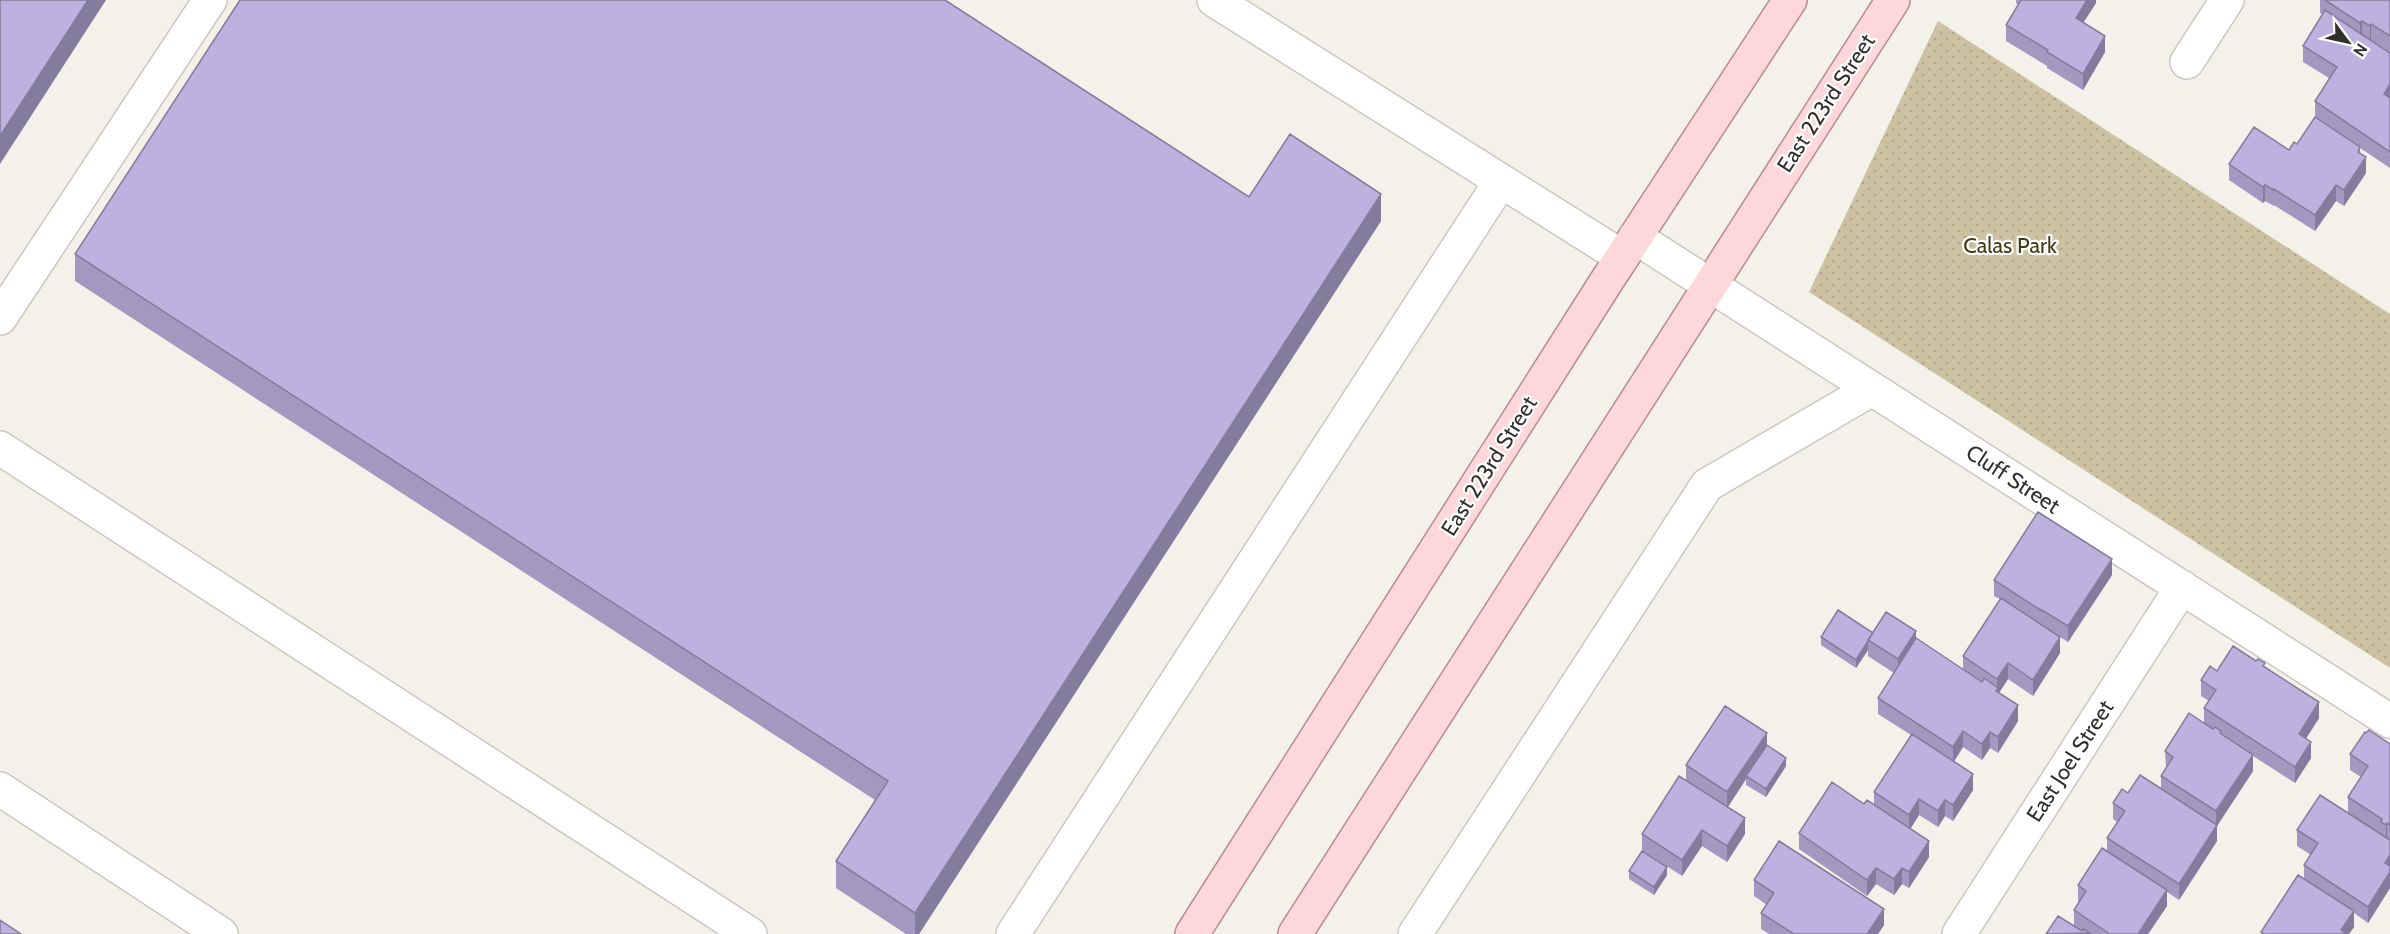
<svg xmlns="http://www.w3.org/2000/svg" width="2390" height="934" font-family="Cabin,sans-serif">
  <style>
    .park { fill: url(#park-dots) }
    .lines { fill: none; stroke-linecap: round; stroke-linejoin: round }
    .minor-casing { stroke: #cac8c0; stroke-width: 36 }
    .major-casing { stroke: #b68c8d; stroke-width: 36 }
    .minor { stroke: #fff; stroke-width: 33 }
    .major { stroke: #fed7da; stroke-width: 33 }
    .wall { fill: #a398c0 }
    .shaded-wall { fill: #847c9c }
    .building { fill: #bdb1df; stroke: #847c9c; stroke-width: 1.5 }
    .labels { text-anchor: middle; dominant-baseline: central; stroke-width: 4.5; stroke-linejoin: round; paint-order: stroke }
    .street-label { font-size: 22px; fill: #31302d; stroke: #fff }
    .park-label { font-size: 22px; fill: #473b16; stroke: #fff }
  </style>
  <defs>
    <pattern id="park-dots" width="8" height="8" patternUnits="userSpaceOnUse" patternTransform="scale(1.5)"><rect width="8" height="8" fill="#ccc1a1"/><path d="M2 2h.1M6 6h.1" fill="none" stroke="#b0a68b" stroke-width="1.8" stroke-linecap="round"/></pattern>
  </defs>
  <rect width="100%" height="100%" fill="#f3f1e9"/>
  <path class="park" d="M1938 21 2390 314V668L1809 292Z"/>
  <g class="lines">
    <defs>
      <path id="minor" d="M1214 0 1622 257
        M2187 62 2227 0
        M1635 237 2390 721
        M0 318 210 0
        M0 448 750 934
        M0 789 221 934
        M1013 934 1501 181
        M1415 934 1707 485 1872 389
        M1959 934 2182 587"/>
      <path id="major" d="M1192 934 1606 282 1790 0
        M1295 934 1893 0"/>
    </defs>
    <use href="#minor" class="minor-casing"/>
    <use href="#major" class="major-casing"/>
    <use href="#minor" class="minor"/>
    <use href="#major" class="major"/>
  </g>
  <path class="wall" d="M2016 0H2096V3L2083 23 2105 52 2083 90 2047 68V66L2006 41V25L2018 5 2016 3Z
    M2320 0H2390V52L2371 40V41L2390 53V168L2360 148V153L2366 173 2344 206 2336 201 2315 231 2274 205V206L2265 201 2263 203 2229 180V164L2289 150 2297 144 2315 117V101L2329 78 2303 62V46L2322 14 2320 13Z
    M1249 197 1381 221 919 934H906L836 888V861L875 800 75 281V254Z
    M2112 575 2068 642 2060 637V653L2033 696 2008 679 1999 693 2018 721 1998 753 1990 748 1982 760 1963 747 1954 761 1973 790 1953 821 1945 816 1938 827 1919 815 1910 829 1929 857 1909 888 1902 884 1894 895 1876 884 1867 896 1799 849V833L1864 804 1874 805V792L1911 735 1878 714V698L1894 673 1868 656V650L1856 668 1821 645V637L1873 633 1916 638 1963 670V656L2000 599 1994 596V580Z
    M2265 667 2319 718 2306 738 2311 758 2295 783 2253 756V771L2217 826V841L2179 900 2167 892V906L2148 934H2046L2074 926V910L2079 902 2078 901V885L2107 851V838L2117 822 2113 819V803L2128 793 2161 789V776L2166 768 2165 751 2204 724V708L2209 701 2201 696V680L2217 671Z
    M2390 744V888L2368 923 2354 913V927L2349 934H2261V932L2304 879V865L2311 855 2297 846V830L2348 813V797L2361 777 2350 770V754Z
    M1767 745 1786 766 1766 797 1746 785V779L1728 807 1745 834 1727 862 1702 846 1682 876 1642 850V834L1686 781V765Z
    M1629 871 1667 875 1654 895 1629 879Z
    M1754 880 1884 925 1878 934H1769L1761 929V913L1767 905 1754 896Z"/>
  <path class="shaded-wall" d="M88 0H106L0 164V136Z
    M2087 0H2096V3L2076 34V18Z
    M2362 21V37L2360 39V23Z
    M2371 24V40L2370 42V26Z
    M2105 36V52L2083 90V74Z
    M2390 84V100L2384 94Z
    M2366 157V173L2344 206V190Z
    M2265 185V201L2263 203V187Z
    M2336 185V201L2315 231V215Z
    M1381 194V221L919 934H915V913Z
    M2112 559V575L2068 642V626Z
    M1916 631V647L1898 675V659Z
    M2060 637V653L2033 696V680Z
    M1868 641V650L1856 668V660Z
    M2008 663V679L1998 694 1996 691 1997 689V679Z
    M2319 702V718L2299 750V734Z
    M2018 705V721L1998 753V737Z
    M1963 731V747L1953 763V747Z
    M1990 732V748L1982 760V744Z
    M1767 733V749L1746 776V779L1727 808V792Z
    M2311 742V758L2295 783V767Z
    M2253 755V771L2217 826V841L2179 900V884L2216 826V811Z
    M1786 758V766L1766 797V789Z
    M1973 774V790L1953 821V805Z
    M1919 799V815L1909 831V815Z
    M1945 800V816L1938 827V811Z
    M1745 818V834L1727 862V846Z
    M2387 823V839L2386 841V825Z
    M1702 830V846L1682 876V860Z
    M1929 841V857L1909 888V872Z
    M2390 855V871L2385 863Z
    M1667 867V875L1654 895V887Z
    M1876 868V884L1867 896V880Z
    M1902 868V884L1894 895V879Z
    M2390 872V888L2368 923V907Z
    M2167 890V906L2148 934H2138Z
    M1884 909V925L1878 934H1867Z
    M2354 911V927L2349 934H2341V930Z"/>
  <path class="building" d="M0 0H88L0 136Z
    M240 0H945L1249 197 1290 134 1381 194 915 913 836 861 888 781 75 254Z
    M2021 0H2087L2076 18 2105 36 2083 74 2047 52 2048 50 2006 25Z
    M2325 0H2390V36L2371 24 2370 26 2362 21 2360 23Z
    M2325 10 2390 53V84L2384 94 2390 98V152L2315 101 2337 67 2303 46Z
    M2315 117 2360 147 2358 152 2366 157 2344 190 2336 185 2315 215 2274 189V190L2265 185 2263 187 2229 164 2254 127 2289 150 2294 142 2297 144Z
    M2038 512 2112 559 2068 626 2042 610V611L1994 580Z
    M2001 598 2060 637 2033 680 2008 663 1997 679 1963 656Z
    M1838 610 1873 633 1856 660 1821 637Z
    M1886 612 1916 631 1898 659 1868 640Z
    M1916 638 1982 682 1984 678 1998 688 1996 691 2018 705 1998 737 1990 732 1982 744 1963 731 1953 747 1878 698Z
    M2233 646 2256 661 2258 659 2265 663 2263 666 2319 702 2299 734 2311 742 2295 767 2204 708 2216 690 2201 680 2210 666 2217 671Z
    M1725 706 1767 733 1727 792 1686 765Z
    M2189 713 2213 729 2215 727 2221 731 2220 733 2253 755 2216 811 2161 776 2173 757 2165 751Z
    M2369 730 2390 744V825L2387 823 2386 825 2381 822 2382 819 2348 797 2368 766 2350 754 2365 732 2366 733Z
    M1912 734 1973 774 1953 805 1945 800 1938 811 1919 799 1909 815 1874 792Z
    M1767 745 1786 758 1766 789 1746 776Z
    M2140 775 2217 825 2179 884 2107 838 2125 811 2113 803 2122 789 2128 793Z
    M1679 776 1745 818 1727 846 1702 830 1682 860 1642 834Z
    M1832 782 1864 804 1867 800 1929 841 1909 872 1902 868 1894 879 1876 868 1867 880 1799 833Z
    M2320 795 2390 840V855L2385 863 2390 866V872L2368 907 2304 865 2318 843 2297 830Z
    M1779 841 1884 909 1867 934H1794L1761 913 1774 893 1754 880Z
    M2102 848 2167 890 2138 934H2110L2074 910 2086 891 2078 885Z
    M1642 851 1667 867 1654 887 1629 871Z
    M2298 875 2354 911 2341 930 2347 934H2264L2261 932Z
    M2058 916 2082 931 2083 929 2090 933 2046 934Z
    M0 920 21 934H0Z"/>
  <g class="labels">
    <g class="street-label">
      <text transform="translate(1826 103) rotate(-57)">East 223rd Street</text>
      <text transform="translate(1489 466) rotate(-58)">East 223rd Street</text>
      <text transform="translate(2013 479) rotate(33)">Cluff Street</text>
      <text transform="translate(2070 761) rotate(-57)">East Joel Street</text>
    </g>
    <g class="park-label">
      <text x="2010" y="245">Calas Park</text>
    </g>
  </g>
  <g transform="translate(2348 42) rotate(123)" stroke="#ffffff" stroke-width="4.5" paint-order="stroke">
  <path d="M0-4.5L10 22L0 15L-10 22Z" fill="#31302d"/>
  <text y="-9" font-size="16" font-weight="bold" text-anchor="middle" fill="#31302d">N</text>
  </g>
</svg>
